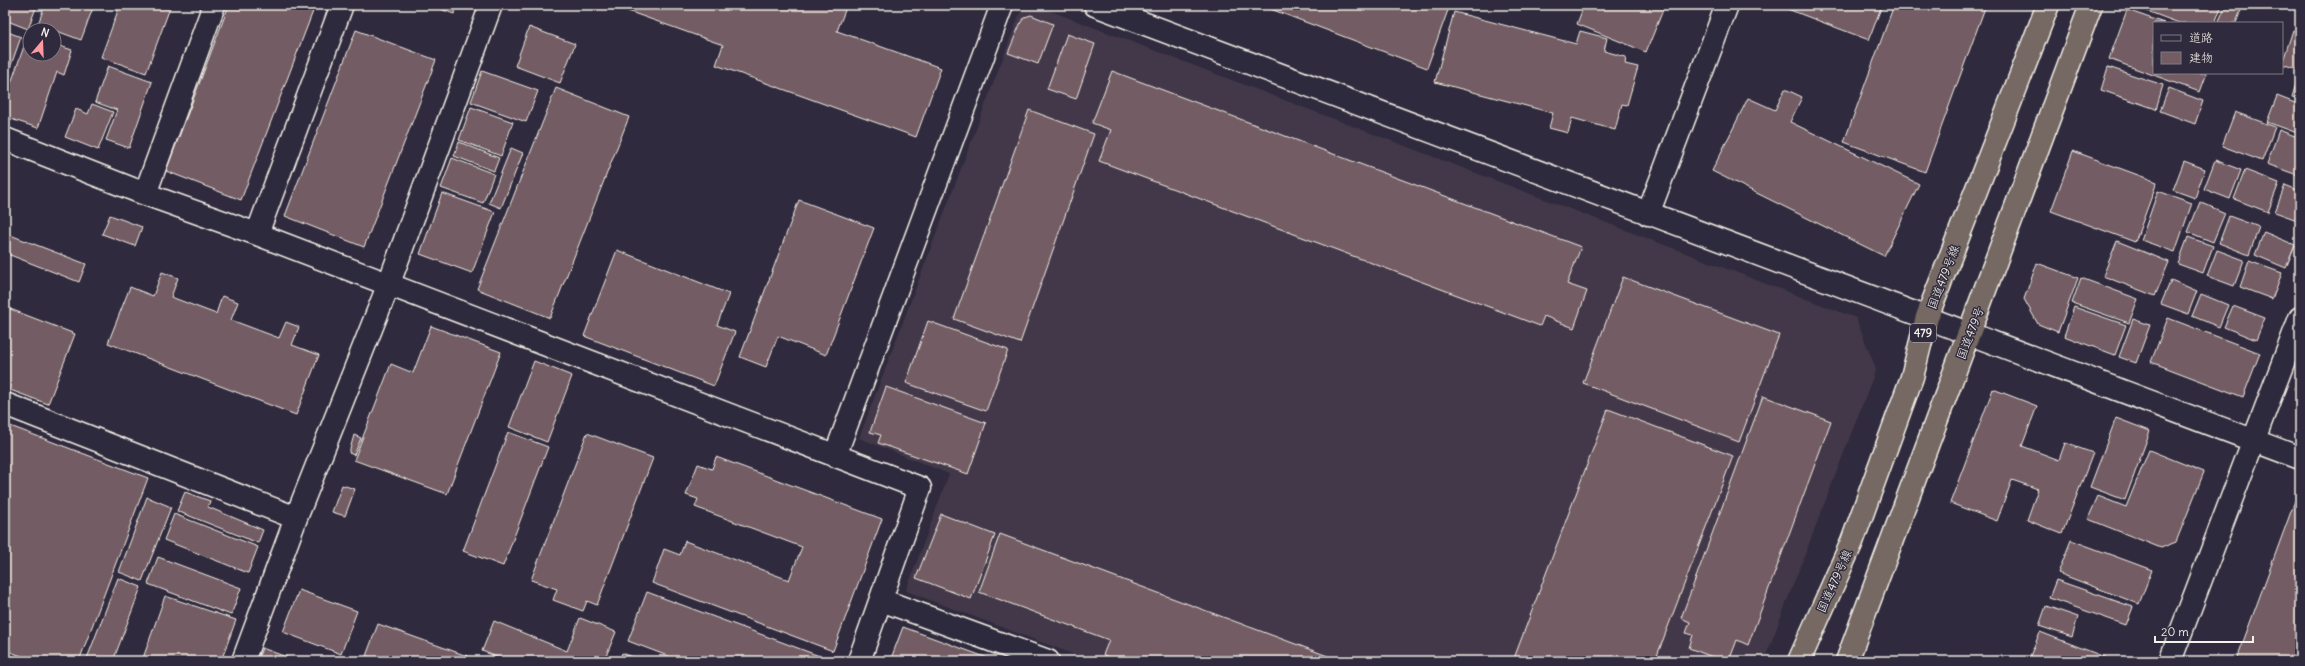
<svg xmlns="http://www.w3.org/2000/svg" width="2305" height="666" font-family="Delius,'Klee One',sans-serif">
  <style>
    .built { fill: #433949 }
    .building { fill: #735c64; stroke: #f4f1e8 }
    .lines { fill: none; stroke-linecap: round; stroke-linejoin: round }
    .minor-casing { stroke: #f4f1e8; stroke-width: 25 }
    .highway-casing { stroke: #f4f1e8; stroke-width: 25 }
    .minor { stroke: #2f2a3d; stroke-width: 22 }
    .highway { stroke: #766964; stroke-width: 22 }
    .labels { text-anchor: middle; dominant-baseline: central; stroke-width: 3; stroke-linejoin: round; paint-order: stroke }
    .shield { fill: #2f2a3d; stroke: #b9b5b5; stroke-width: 1 }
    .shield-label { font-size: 11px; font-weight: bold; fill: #f4f1e8 }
    .street-label { font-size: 12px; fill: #f4f1e8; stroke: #2f2a3d }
  </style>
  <rect width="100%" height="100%" fill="#2f2a3d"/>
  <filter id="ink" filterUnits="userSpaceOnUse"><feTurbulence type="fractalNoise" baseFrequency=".025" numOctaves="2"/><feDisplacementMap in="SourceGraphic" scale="8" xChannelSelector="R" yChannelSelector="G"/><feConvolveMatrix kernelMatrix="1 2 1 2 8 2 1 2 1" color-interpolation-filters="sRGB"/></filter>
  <g filter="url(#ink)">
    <path class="built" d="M1023 5H1035L1856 318 1876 369 1764 661H1091L906 591 949 474 859 438Z"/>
    <path class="building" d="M5 5H37L28 29 5 20Z
      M45 5H94L81 40 38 24Z
      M120 5H171L146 73 101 57Z
      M229 5 315 6 241 200 166 171Z
      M430 5H458L454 14Z
      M611 5H847L837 31 941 68 916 137 716 65 723 45Z
      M1260 5H1435L1448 10 1427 68Z
      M1584 5H1665L1646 52 1577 24Z
      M1777 5H1882L1869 40Z
      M1894 5H1986L1925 172 1844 142Z
      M2131 5H2216L2221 7 2215 23H2179Z
      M2226 5H2243L2236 23H2218Z
      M2127 10 2164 23H2154V73H2207L2200 92 2109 59Z
      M1454 12 1576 44 1580 31 1607 38 1604 51 1626 57 1625 64 1638 67 1627 105 1622 104 1615 130 1572 118 1568 133 1549 128 1553 113 1435 82Z
      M1031 15 1053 24 1038 64 1008 53 1021 22 1025 17Z
      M529 27 575 44 560 83 515 66Z
      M356 30 436 60 364 247 285 216Z
      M2293 30 2300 32V70L2282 64Z
      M5 31 21 37 5 82Z
      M1067 34 1095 44 1076 99 1047 89Z
      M28 35 30 36V54H54V44L72 50 64 75 57 72 38 128 5 117V100Z
      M108 66 152 82 129 148 106 140 117 110 95 102Z
      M2108 67 2163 85 2156 109 2101 90Z
      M482 71 538 91 526 122 471 102Z
      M1112 71 1581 247 1567 284 1587 291 1574 328 1544 316 1540 326 1099 161 1111 130 1092 123Z
      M2299 74H2300V99L2292 97Z
      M556 88 629 117 550 318 477 289Z
      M2169 88 2203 101 2195 124 2160 111Z
      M1785 89 1802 97 1790 122 1919 184 1884 256 1712 171 1748 98 1775 110Z
      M2277 96 2300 105V134L2267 122Z
      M92 104 113 112 98 150 65 137 76 109 88 114Z
      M471 107 513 122 501 156 459 140Z
      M1029 110 1094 134 1020 343 954 319Z
      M2235 112 2275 127 2262 161 2222 146Z
      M2279 130 2300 138V176L2267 164Z
      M459 142 499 158 494 171 454 156Z
      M511 148 523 153 501 208 489 203Z
      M2073 151 2157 182 2135 242 2051 211Z
      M452 158 494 174 483 203 441 188Z
      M2215 160 2241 170 2230 199 2204 189Z
      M2184 161 2205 169 2195 198 2173 190Z
      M2245 170 2279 183 2268 212 2234 199Z
      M2285 185 2300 191V221L2275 212Z
      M2158 191 2192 203 2175 252 2141 240Z
      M442 193 495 212 472 273 420 254Z
      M799 200 874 228 826 355 778 336 766 367 740 357Z
      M2200 202 2225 213 2213 242 2188 232Z
      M110 215 142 227 135 246 102 234Z
      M2229 216 2259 227 2249 255 2219 243Z
      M2264 232 2295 245 2286 268 2255 255Z
      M5 233 86 264 79 282 5 253Z
      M2188 237 2213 246 2203 273 2178 264Z
      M2117 241 2169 262 2155 296 2103 276Z
      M617 250 729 294 717 325 735 332 714 386 584 336Z
      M2217 250 2244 260 2234 286 2207 276Z
      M2249 261 2282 273 2272 299 2240 287Z
      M2037 263 2078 278 2058 332 2038 324 2024 299Z
      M162 272 178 278 171 297 216 314 222 296 238 302 231 320 279 338 286 322 299 327 292 345 319 355 296 415 108 343 130 287 153 296Z
      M1623 277 1779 335 1739 442 1583 383Z
      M2081 278 2138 299 2129 323 2072 303Z
      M2171 280 2197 291 2188 314 2161 304Z
      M2201 294 2228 305 2219 327 2192 316Z
      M2233 306 2265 318 2256 340 2224 327Z
      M5 307 75 334 48 404 5 388Z
      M2074 307 2126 325 2115 355 2064 336Z
      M2168 318 2260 353 2243 397 2151 362Z
      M2133 319 2150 325 2136 363 2119 357Z
      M928 321 1008 350 986 411 906 383Z
      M431 326 501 352 447 494 354 460 391 364 413 373Z
      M534 361 572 376 547 442 509 427Z
      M2300 373V391L2294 389Z
      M886 387 986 423 968 474 878 443 881 435 870 432Z
      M1993 389 2037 406 2022 446 2059 460 2065 443 2093 453 2062 534 2027 520 2038 489 2012 480 1997 521 1950 503Z
      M1763 396 1831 421 1748 645 1737 640 1729 661H1723L1689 648 1693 635 1686 633 1690 622 1681 618Z
      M1608 409 1733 456 1655 661H1513Z
      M2116 418 2150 431 2125 500 2090 487Z
      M5 424 148 478 79 661H35L5 650Z
      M508 432 548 447 503 566 463 551Z
      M587 433 653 458 597 605 587 601 583 611 553 600 557 589 531 580Z
      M354 435 361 438 354 455 349 453Z
      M2149 450 2204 472 2176 542 2161 548 2088 519 2098 496 2126 507Z
      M716 457 882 519 833 651 652 583 664 549 680 555 685 541 789 580 802 547 695 507 698 499 686 495 698 464 712 469Z
      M342 485 355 489 345 516 332 512Z
      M185 492 210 501 208 507 263 530 258 543 177 511Z
      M147 497 171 507 142 581 119 572Z
      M2296 498 2300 499V661H2236Z
      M174 514 258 547 248 573 164 540Z
      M941 514 995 535 971 599 916 578Z
      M1000 534 1341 661H1119L1103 655 1109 640 979 592Z
      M2071 540 2152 570 2139 604 2058 573Z
      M158 557 241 588 231 615 148 584Z
      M118 578 141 587 113 661H86Z
      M2056 580 2133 607 2126 625 2049 598Z
      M299 590 357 611 341 654 283 632Z
      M647 592 830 660 829 661H681L628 641Z
      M165 596 236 620 221 661H142Z
      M2046 606 2078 617 2072 637 2039 626Z
      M580 618 616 632 604 661H507L482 651 494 621 567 651Z
      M378 624 481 661H381L366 656Z
      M903 627 996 661H890Z
      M2040 632 2115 661H2028Z
      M262 648 297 661H257Z
      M622 653 644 661H619Z"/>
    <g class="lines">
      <defs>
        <path id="minor" d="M1095 5 2300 458
          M5 139 145 194 257 234 920 488 859 661
          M145 194 214 5
          M1648 214 1727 5
          M257 234 342 5
          M5 404 296 518
          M835 456 1002 5
          M881 600 1048 661
          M243 661 296 518 388 286 491 5
          M2170 661 2300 318"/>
        <path id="highway" d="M1799 661 1852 542 1912 377 1927 317 2048 5
          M1847 661 2091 5"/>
      </defs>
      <use href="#minor" class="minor-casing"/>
      <use href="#highway" class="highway-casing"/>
      <use href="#minor" class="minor"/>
      <use href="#highway" class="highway"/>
    </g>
  </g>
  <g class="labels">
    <rect class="shield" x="1910" y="324" width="26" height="18" rx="3"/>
    <g class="shield-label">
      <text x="1923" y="333">479</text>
    </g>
    <g class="street-label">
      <text transform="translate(1943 277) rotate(-69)">国道479号線</text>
      <text transform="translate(1970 333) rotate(-69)">国道479号</text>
      <text transform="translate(1834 581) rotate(-66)">国道479号線</text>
    </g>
  </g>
  <rect width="2305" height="666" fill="none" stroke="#2f2a3d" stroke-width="20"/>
  <rect x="10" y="10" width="2285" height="646" fill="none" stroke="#f4f1e8" stroke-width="1.5" filter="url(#ink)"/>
  <rect x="2153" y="22" width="130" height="52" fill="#2f2a3d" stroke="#7e7a81"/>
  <rect x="2161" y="35" width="20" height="6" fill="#2f2a3d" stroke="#7e7a81"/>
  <text x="2189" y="42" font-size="12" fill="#f4f1e8">道路</text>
  <rect x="2161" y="52" width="20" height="12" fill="#735c64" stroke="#7e7a81"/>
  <text x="2189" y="62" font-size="12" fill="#f4f1e8">建物</text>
  <g transform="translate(42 42) rotate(19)"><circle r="19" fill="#2f2a3d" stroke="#7e7a81"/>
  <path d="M0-3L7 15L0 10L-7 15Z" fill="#ff9aa2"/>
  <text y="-6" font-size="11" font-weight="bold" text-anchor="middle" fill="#f4f1e8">N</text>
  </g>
  <path d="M2155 636v6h98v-6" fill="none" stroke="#f4f1e8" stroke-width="2"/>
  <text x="2161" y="636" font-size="12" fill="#f4f1e8" stroke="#2f2a3d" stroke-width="3" paint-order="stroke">20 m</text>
</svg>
